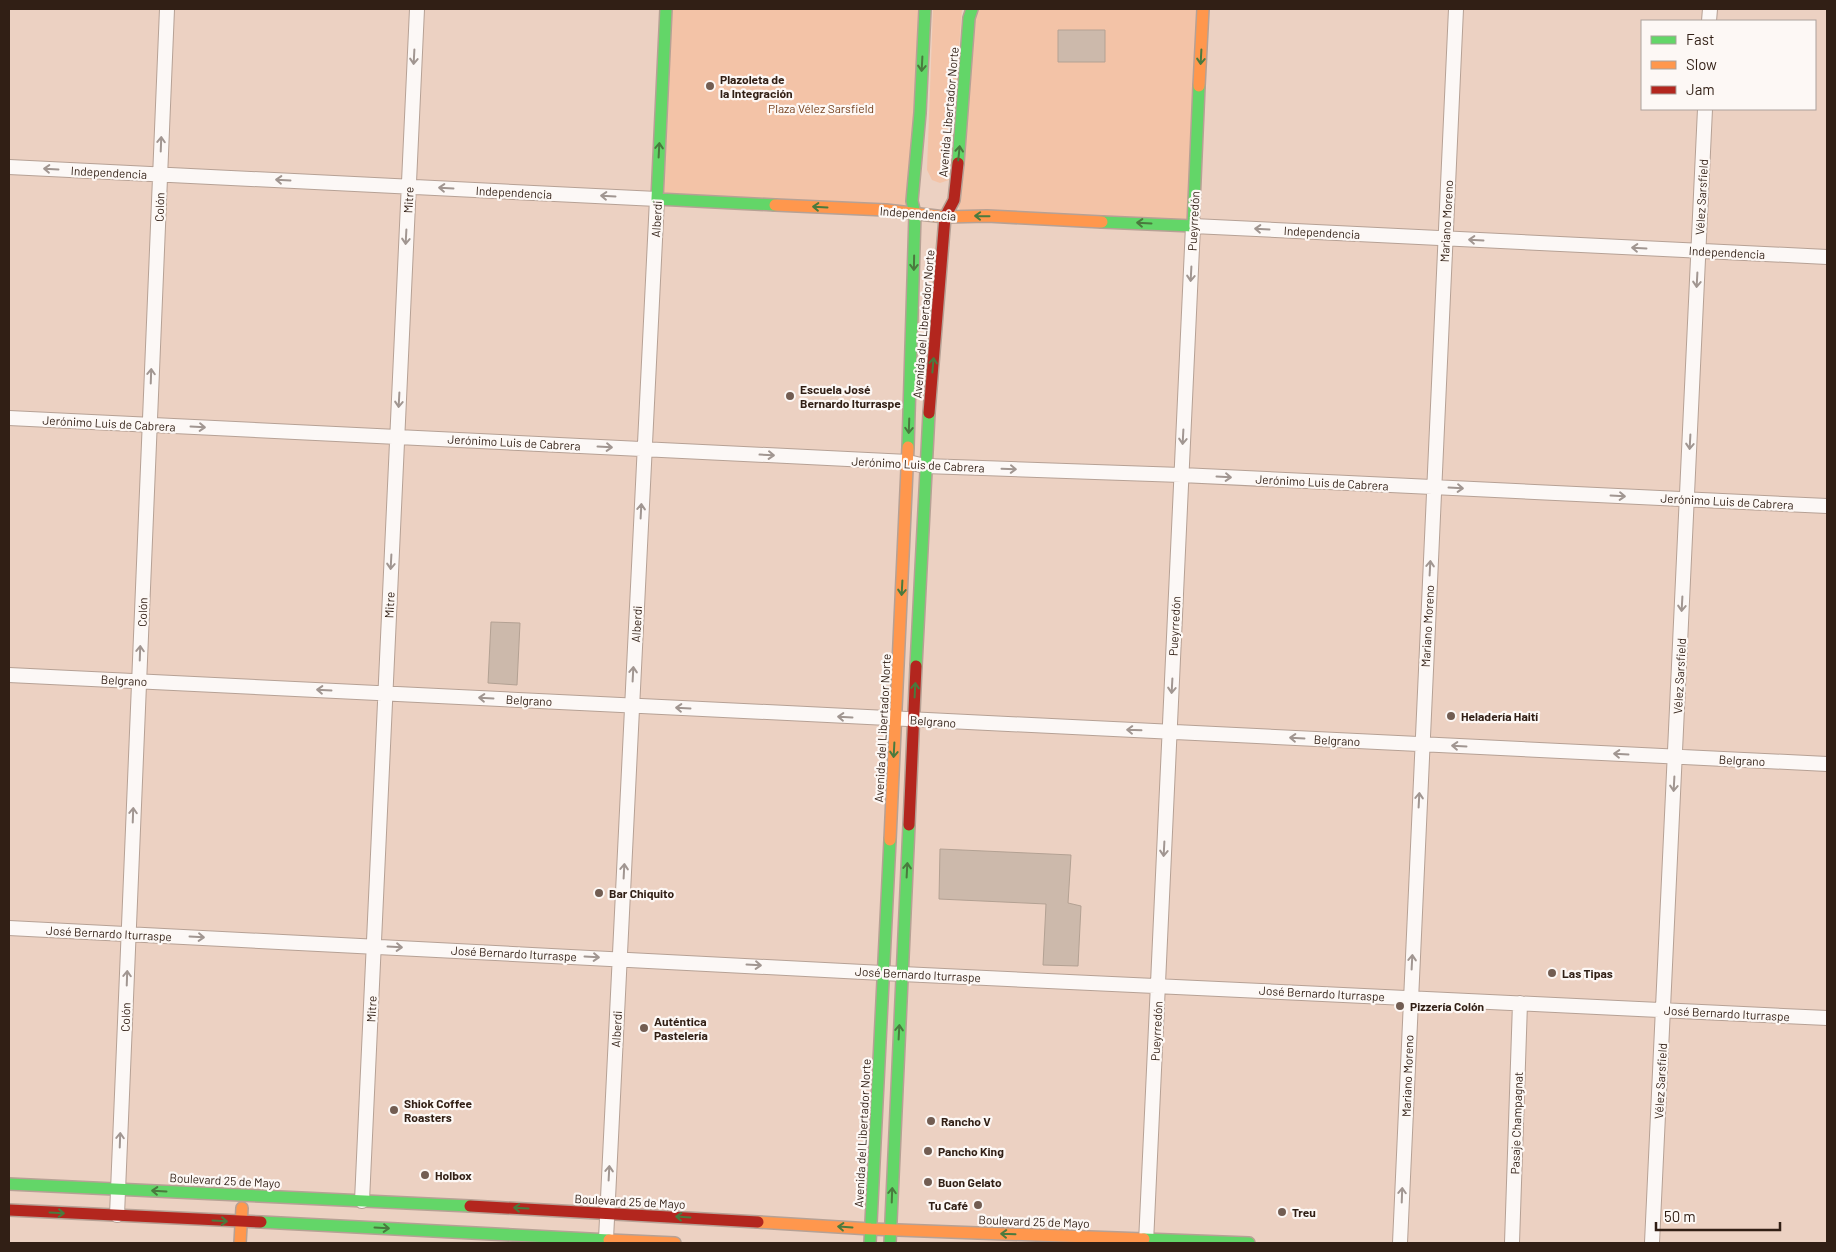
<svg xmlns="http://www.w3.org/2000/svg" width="1836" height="1252" font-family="Barlow,sans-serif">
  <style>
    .green { fill: #f3c3a7 }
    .building { fill: #ccb9ab; stroke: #b3a193 }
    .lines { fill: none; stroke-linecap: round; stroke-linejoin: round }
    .street-casing { stroke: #b6a195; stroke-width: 16 }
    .fast-casing { stroke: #b6a195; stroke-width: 14 }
    .slow-casing { stroke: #b6a195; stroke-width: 14 }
    .jam-casing { stroke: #b6a195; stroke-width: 14 }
    .street { stroke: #fcf8f6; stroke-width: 14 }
    .fast { stroke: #63d668; stroke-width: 11 }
    .slow { stroke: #ff974d; stroke-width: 11 }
    .jam { stroke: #b3261e; stroke-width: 11 }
    .oneway { stroke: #a19691 }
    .oneway2 { stroke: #4a7a3e }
    .poi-dot { fill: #725d52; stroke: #fdf8f5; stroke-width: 2 }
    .labels { text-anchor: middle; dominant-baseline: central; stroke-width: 4.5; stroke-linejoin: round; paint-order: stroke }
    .poi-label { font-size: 12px; font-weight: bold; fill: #311f15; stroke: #fdf8f5; text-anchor: start }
    .park-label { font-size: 12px; fill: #75411e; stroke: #fdf8f5 }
    .street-label { font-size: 12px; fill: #311f15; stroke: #fdf8f5 }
  </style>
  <rect width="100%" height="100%" fill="#ecd1c2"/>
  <path class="green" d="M666 9H925L915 214 657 199Z
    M933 9H962L949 180 940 183 932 180 927 170Z
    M972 9H1203L1193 226 964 216 954 200Z"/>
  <path class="building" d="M1058 30H1105V62H1058Z
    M491 622 520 623 517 685 488 683Z
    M940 849 1071 855 1068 903 1081 906 1078 966 1043 965 1046 904 939 899Z"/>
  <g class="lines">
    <defs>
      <path id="street" d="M1709 21 1710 9
        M9 167 657 199 606 1239
        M9 418 908 462 925 466 1181 475 1827 506
        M9 675 1827 764
        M9 928 902 974 1827 1018
        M362 1201 417 9
        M117 1215 167 9
        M1146 1243 1193 226 1827 257
        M1400 1243 1456 9
        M1512 1243 1520 1003
        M1652 1243 1705 109"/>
      <path id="fast" d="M666 9 657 199 775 205
        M958 163 969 18 972 9
        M1102 222 1193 226 1199 86
        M908 447 915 214 912 201 920 113 925 9
        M916 666 929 413
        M9 1184 470 1206
        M261 1222 609 1240
        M1144 1239 1249 1243
        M870 1243 890 840
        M890 1243 909 825"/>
      <path id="slow" d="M1199 86 1203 9
        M775 205 886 210 945 217 987 216 1102 222
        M890 840 908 447
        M758 1222 871 1229 1144 1239
        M609 1240 675 1243
        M240 1243 242 1208"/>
      <path id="jam" d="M929 413 945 217 954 200 958 163
        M909 825 916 666
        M470 1206 758 1222
        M9 1210 261 1222"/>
    </defs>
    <use href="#street" class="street-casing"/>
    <use href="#fast" class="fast-casing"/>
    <use href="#slow" class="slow-casing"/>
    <use href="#jam" class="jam-casing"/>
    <use href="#street" class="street"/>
    <use href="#fast" class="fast"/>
    <use href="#slow" class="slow"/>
    <use href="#jam" class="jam"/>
  </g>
  <defs><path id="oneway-shaft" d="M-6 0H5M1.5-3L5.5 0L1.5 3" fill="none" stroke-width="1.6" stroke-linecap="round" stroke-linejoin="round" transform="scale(1.25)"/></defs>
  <g class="oneway">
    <use href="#oneway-shaft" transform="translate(414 57) rotate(93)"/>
    <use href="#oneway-shaft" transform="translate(161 144) rotate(-88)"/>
    <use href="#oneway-shaft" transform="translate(51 169) rotate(-177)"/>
    <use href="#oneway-shaft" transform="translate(283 180) rotate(-177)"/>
    <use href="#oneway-shaft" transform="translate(446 188) rotate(-177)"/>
    <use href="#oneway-shaft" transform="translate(608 196) rotate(-177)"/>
    <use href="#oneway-shaft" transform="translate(1262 229) rotate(-177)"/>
    <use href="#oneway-shaft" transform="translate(406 237) rotate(93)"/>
    <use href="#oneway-shaft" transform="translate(1476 240) rotate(-177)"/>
    <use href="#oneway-shaft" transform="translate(1639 248) rotate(-177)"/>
    <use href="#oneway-shaft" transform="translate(1191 274) rotate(93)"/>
    <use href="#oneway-shaft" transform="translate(1697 280) rotate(93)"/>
    <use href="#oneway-shaft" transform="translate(151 376) rotate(-88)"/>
    <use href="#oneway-shaft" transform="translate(399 400) rotate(93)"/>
    <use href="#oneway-shaft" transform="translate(198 427) rotate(3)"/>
    <use href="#oneway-shaft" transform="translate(1183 437) rotate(93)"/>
    <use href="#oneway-shaft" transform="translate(1690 442) rotate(93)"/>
    <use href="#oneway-shaft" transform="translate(605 447) rotate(3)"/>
    <use href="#oneway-shaft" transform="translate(767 455) rotate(3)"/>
    <use href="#oneway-shaft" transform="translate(1009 469) rotate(2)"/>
    <use href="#oneway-shaft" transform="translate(1224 477) rotate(3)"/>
    <use href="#oneway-shaft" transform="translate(1456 488) rotate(3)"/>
    <use href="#oneway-shaft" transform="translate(1618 496) rotate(3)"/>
    <use href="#oneway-shaft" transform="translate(641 511) rotate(-87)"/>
    <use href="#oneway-shaft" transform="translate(391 562) rotate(93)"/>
    <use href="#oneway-shaft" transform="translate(1430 568) rotate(-87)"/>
    <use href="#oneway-shaft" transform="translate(1682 604) rotate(93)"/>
    <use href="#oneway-shaft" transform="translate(140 653) rotate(-88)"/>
    <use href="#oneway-shaft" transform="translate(633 674) rotate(-87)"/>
    <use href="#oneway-shaft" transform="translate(1172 686) rotate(93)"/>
    <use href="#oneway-shaft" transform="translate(324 690) rotate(-177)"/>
    <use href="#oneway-shaft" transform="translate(486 698) rotate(-177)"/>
    <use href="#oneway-shaft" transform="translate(683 708) rotate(-177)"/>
    <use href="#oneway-shaft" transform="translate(845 717) rotate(-177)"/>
    <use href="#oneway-shaft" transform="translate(1134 730) rotate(-178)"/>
    <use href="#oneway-shaft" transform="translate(1297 738) rotate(-177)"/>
    <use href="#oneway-shaft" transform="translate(1459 746) rotate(-177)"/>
    <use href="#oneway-shaft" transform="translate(1621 754) rotate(-177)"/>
    <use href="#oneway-shaft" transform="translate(1674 784) rotate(93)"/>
    <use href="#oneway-shaft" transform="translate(1419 800) rotate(-87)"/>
    <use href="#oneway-shaft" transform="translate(133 815) rotate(-88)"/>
    <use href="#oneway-shaft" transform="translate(1164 849) rotate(93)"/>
    <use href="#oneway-shaft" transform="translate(624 871) rotate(-87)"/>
    <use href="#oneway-shaft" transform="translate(197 937) rotate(3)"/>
    <use href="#oneway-shaft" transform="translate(395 947) rotate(3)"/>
    <use href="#oneway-shaft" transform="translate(592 957) rotate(3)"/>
    <use href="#oneway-shaft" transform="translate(1412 962) rotate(-87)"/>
    <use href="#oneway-shaft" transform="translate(754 965) rotate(3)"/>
    <use href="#oneway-shaft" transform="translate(127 978) rotate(-88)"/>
    <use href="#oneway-shaft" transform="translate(120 1140) rotate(-88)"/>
    <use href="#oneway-shaft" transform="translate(609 1173) rotate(-87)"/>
    <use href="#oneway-shaft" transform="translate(1402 1195) rotate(-88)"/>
  </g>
  <g class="oneway2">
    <use href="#oneway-shaft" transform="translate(1201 57) rotate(93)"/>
    <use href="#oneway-shaft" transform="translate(922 64) rotate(93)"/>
    <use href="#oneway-shaft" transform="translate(659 150) rotate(-87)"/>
    <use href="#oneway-shaft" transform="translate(959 153) rotate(-84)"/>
    <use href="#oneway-shaft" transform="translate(820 207) rotate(-177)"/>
    <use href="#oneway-shaft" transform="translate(982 216) rotate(-179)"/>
    <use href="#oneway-shaft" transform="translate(1144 223) rotate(-177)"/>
    <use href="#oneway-shaft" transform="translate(914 263) rotate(91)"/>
    <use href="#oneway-shaft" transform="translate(933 365) rotate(-85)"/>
    <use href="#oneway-shaft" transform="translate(909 426) rotate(92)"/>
    <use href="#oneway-shaft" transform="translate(902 588) rotate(93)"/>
    <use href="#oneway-shaft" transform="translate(915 690) rotate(-87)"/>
    <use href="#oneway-shaft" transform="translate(894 750) rotate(93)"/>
    <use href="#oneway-shaft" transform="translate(907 870) rotate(-87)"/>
    <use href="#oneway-shaft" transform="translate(899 1032) rotate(-87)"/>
    <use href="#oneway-shaft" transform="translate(159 1191) rotate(-177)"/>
    <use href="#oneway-shaft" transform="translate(892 1195) rotate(-88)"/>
    <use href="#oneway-shaft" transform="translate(521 1208) rotate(-177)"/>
    <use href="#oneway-shaft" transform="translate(57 1213) rotate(3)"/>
    <use href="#oneway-shaft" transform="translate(683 1217) rotate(-176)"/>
    <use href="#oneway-shaft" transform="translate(220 1221) rotate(3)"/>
    <use href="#oneway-shaft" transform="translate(845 1227) rotate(-176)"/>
    <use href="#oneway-shaft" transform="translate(382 1228) rotate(3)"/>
    <use href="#oneway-shaft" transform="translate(1008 1234) rotate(-178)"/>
  </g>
  <g class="poi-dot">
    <circle cx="710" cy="86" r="5"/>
    <circle cx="790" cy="396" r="5"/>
    <circle cx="1451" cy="716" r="5"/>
    <circle cx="599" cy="893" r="5"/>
    <circle cx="1552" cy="973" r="5"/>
    <circle cx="1400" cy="1006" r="5"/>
    <circle cx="644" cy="1028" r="5"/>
    <circle cx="394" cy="1110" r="5"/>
    <circle cx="931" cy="1121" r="5"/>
    <circle cx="928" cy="1151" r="5"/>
    <circle cx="425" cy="1175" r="5"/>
    <circle cx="928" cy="1182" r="5"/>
    <circle cx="978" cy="1205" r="5"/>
    <circle cx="1282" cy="1212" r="5"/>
  </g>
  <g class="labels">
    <g class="poi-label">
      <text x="720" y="79">Plazoleta de<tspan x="720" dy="14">la Integración</tspan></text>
      <text x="800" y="389">Escuela José<tspan x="800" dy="14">Bernardo Iturraspe</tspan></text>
      <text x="1461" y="716">Heladería Haití</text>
      <text x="609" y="893">Bar Chiquito</text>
      <text x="1562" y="973">Las Tipas</text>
      <text x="1410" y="1006">Pizzería Colón</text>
      <text x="654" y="1021">Auténtica<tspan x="654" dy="14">Pastelería</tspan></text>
      <text x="404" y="1103">Shiok Coffee<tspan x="404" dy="14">Roasters</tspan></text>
      <text x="941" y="1121">Rancho V</text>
      <text x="938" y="1151">Pancho King</text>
      <text x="435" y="1175">Holbox</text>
      <text x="938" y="1182">Buon Gelato</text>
      <text x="968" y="1205" text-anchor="end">Tu Café</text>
      <text x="1292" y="1212">Treu</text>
    </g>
    <g class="park-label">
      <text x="821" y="108">Plaza Vélez Sarsfield</text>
    </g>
    <g class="street-label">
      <text transform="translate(948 112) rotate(-85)">Avenida Libertador Norte</text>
      <text transform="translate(109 172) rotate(3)">Independencia</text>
      <text transform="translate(514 192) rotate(3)">Independencia</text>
      <text transform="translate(1701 197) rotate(-87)">Vélez Sarsfield</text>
      <text transform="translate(408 200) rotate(-87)">Mitre</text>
      <text transform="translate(159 207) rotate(-88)">Colón</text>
      <text transform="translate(918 213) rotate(4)">Independencia</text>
      <text transform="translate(656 219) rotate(-87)">Alberdi</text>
      <text transform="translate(1193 221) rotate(-87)">Pueyrredón</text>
      <text transform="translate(1446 221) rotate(-87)">Mariano Moreno</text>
      <text transform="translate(1322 232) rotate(3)">Independencia</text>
      <text transform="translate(1727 252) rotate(3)">Independencia</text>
      <text transform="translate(923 324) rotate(-85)">Avenida del Libertador Norte</text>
      <text transform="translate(109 423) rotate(3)">Jerónimo Luis de Cabrera</text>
      <text transform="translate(514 442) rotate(3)">Jerónimo Luis de Cabrera</text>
      <text transform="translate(918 464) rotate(3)">Jerónimo Luis de Cabrera</text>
      <text transform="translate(1322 482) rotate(3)">Jerónimo Luis de Cabrera</text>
      <text transform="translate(1727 501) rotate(3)">Jerónimo Luis de Cabrera</text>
      <text transform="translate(389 605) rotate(-87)">Mitre</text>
      <text transform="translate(142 612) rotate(-88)">Colón</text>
      <text transform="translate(636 624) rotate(-87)">Alberdi</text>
      <text transform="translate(1174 626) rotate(-87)">Pueyrredón</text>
      <text transform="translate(1427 626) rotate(-87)">Mariano Moreno</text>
      <text transform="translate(1679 676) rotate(-87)">Vélez Sarsfield</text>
      <text transform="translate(124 680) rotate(3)">Belgrano</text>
      <text transform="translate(529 700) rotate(3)">Belgrano</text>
      <text transform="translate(933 721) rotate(4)">Belgrano</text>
      <text transform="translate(882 728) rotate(-87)">Avenida del Libertador Norte</text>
      <text transform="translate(1337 740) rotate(3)">Belgrano</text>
      <text transform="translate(1742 760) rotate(3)">Belgrano</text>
      <text transform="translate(109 933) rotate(3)">José Bernardo Iturraspe</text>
      <text transform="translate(514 953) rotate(3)">José Bernardo Iturraspe</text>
      <text transform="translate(918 974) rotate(3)">José Bernardo Iturraspe</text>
      <text transform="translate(1322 993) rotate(3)">José Bernardo Iturraspe</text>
      <text transform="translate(371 1009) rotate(-87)">Mitre</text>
      <text transform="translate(1727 1013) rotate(3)">José Bernardo Iturraspe</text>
      <text transform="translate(125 1017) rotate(-88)">Colón</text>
      <text transform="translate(616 1029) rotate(-87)">Alberdi</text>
      <text transform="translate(1156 1031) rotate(-87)">Pueyrredón</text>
      <text transform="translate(1407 1076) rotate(-88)">Mariano Moreno</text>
      <text transform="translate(1660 1081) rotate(-87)">Vélez Sarsfield</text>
      <text transform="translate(1516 1123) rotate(-88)">Pasaje Champagnat</text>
      <text transform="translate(862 1133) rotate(-87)">Avenida del Libertador Norte</text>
      <text transform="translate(225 1180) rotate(3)">Boulevard 25 de Mayo</text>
      <text transform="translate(630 1201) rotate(3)">Boulevard 25 de Mayo</text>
      <text transform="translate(1034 1221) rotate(2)">Boulevard 25 de Mayo</text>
    </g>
  </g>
  <rect width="1836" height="1252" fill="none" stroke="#311f15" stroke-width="20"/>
  <rect x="1641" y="20" width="175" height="90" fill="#fdf8f5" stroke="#aba19b"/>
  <rect x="1651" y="36" width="25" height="8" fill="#63d668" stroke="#aba19b"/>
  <text x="1686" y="45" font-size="15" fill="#311f15">Fast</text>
  <rect x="1651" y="61" width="25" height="8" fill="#ff974d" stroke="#aba19b"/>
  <text x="1686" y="70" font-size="15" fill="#311f15">Slow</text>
  <rect x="1651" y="86" width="25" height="8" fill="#b3261e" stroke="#aba19b"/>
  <text x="1686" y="95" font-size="15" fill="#311f15">Jam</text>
  <path d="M1656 1222v8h124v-8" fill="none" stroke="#311f15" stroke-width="2.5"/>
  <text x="1664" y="1222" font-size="15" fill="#311f15" stroke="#fdf8f5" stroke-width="4" paint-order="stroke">50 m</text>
</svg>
